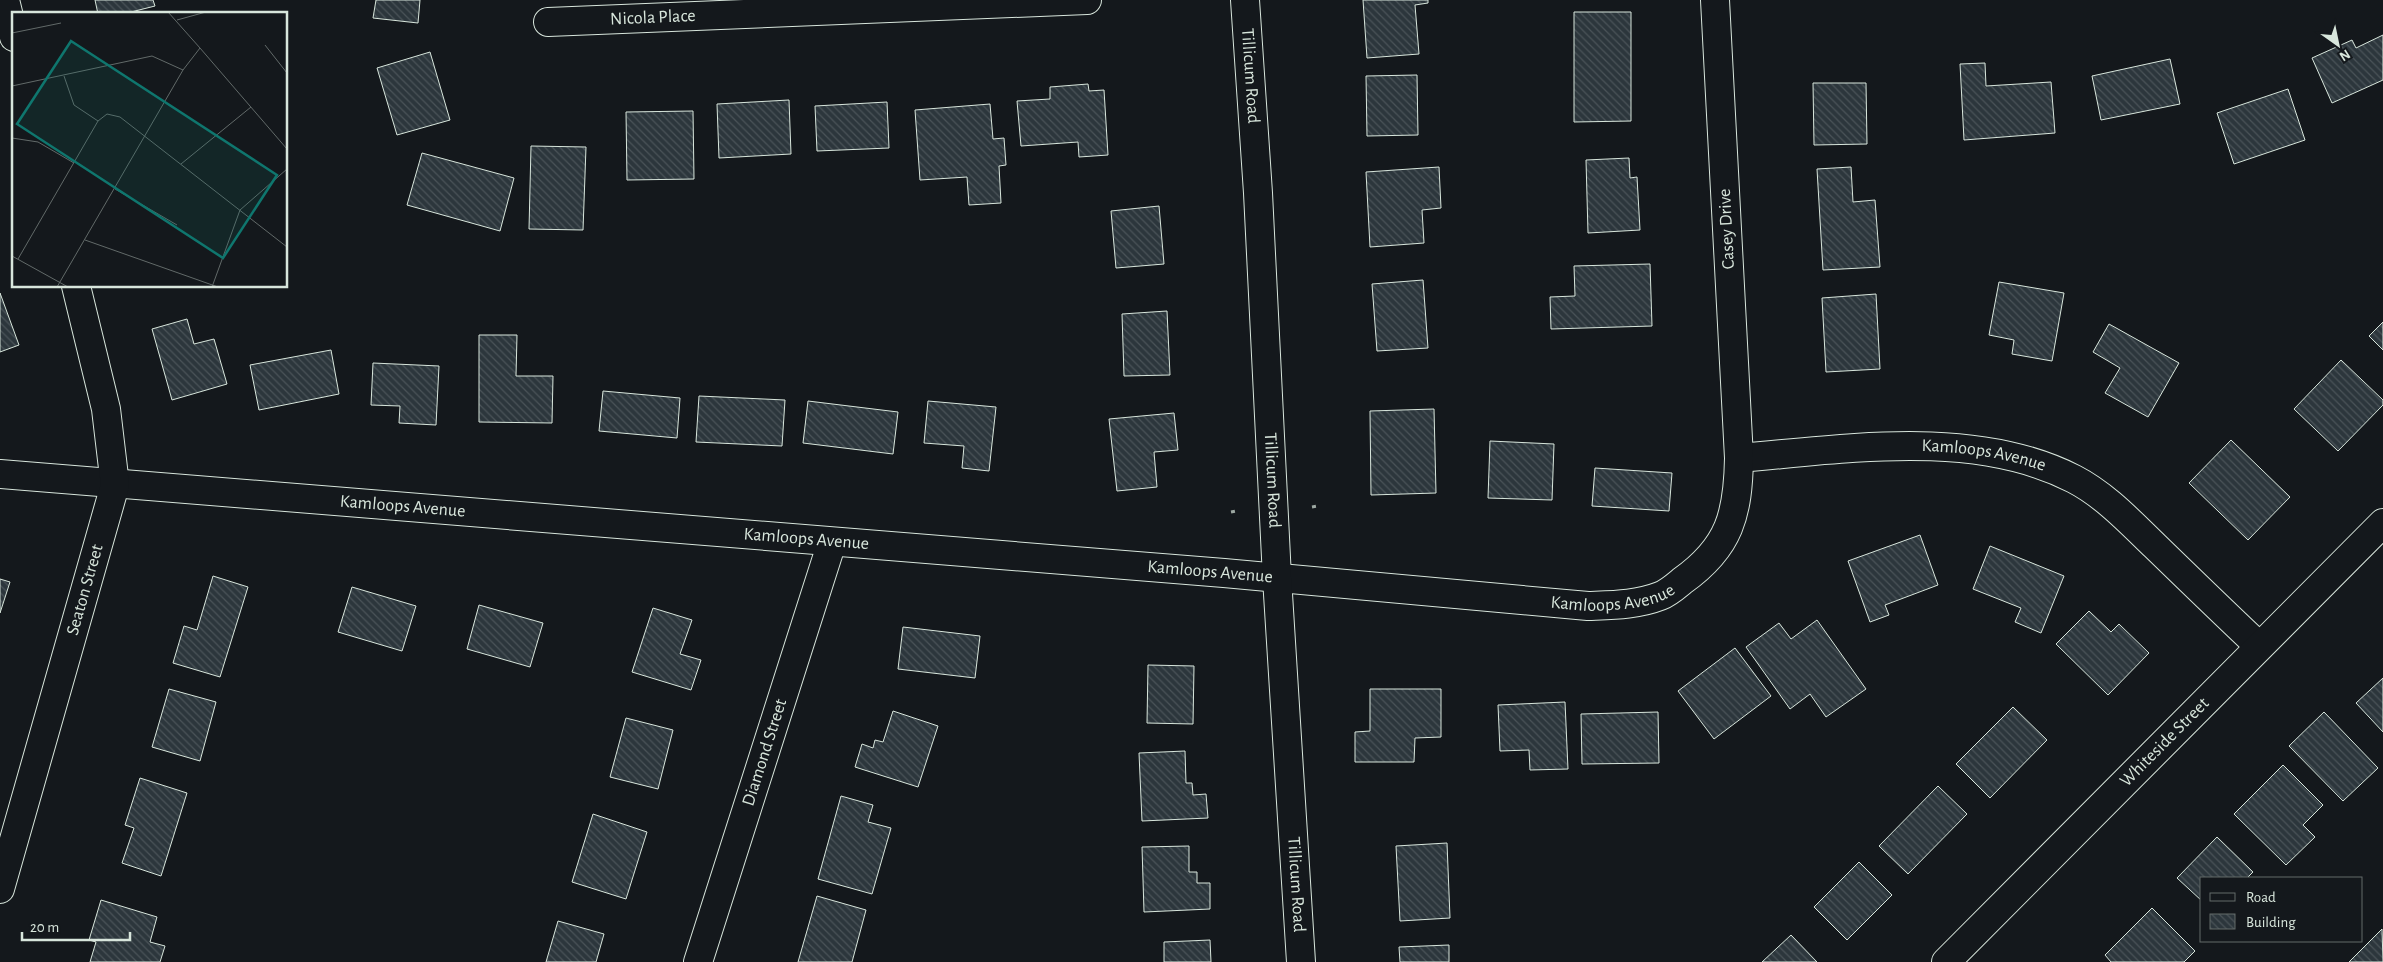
<svg xmlns="http://www.w3.org/2000/svg" width="2383" height="962" font-family="'Alegreya Sans',sans-serif">
  <style>
    .building { fill: url(#building-back-hatch); stroke: #d8e6dc }
    .lines { fill: none; stroke-linecap: round; stroke-linejoin: round }
    .minor-casing { stroke: #d8e6dc; stroke-width: 30 }
    .major-casing { stroke: #d8e6dc; stroke-width: 30 }
    .path { stroke: #9da8a2; stroke-width: 3; stroke-dasharray: 4 2.5; stroke-linecap: butt }
    .minor { stroke: #14181c; stroke-width: 28 }
    .major { stroke: #14181c; stroke-width: 28 }
    .labels { text-anchor: middle; dominant-baseline: central; stroke-width: 4; stroke-linejoin: round; paint-order: stroke }
    .street-label { font-size: 18px; fill: #d8e6dc; stroke: #14181c }
    .inset-road { fill: none; stroke: #626a69; stroke-width: 1 }
    .view { fill: #0f766e; fill-opacity: 0.15; stroke: #0f766e; stroke-width: 2.5 }
    .inset-edge { fill: none; stroke: #d8e6dc; stroke-width: 2.5 }
  </style>
  <defs>
    <pattern id="building-back-hatch" width="6" height="6" patternUnits="userSpaceOnUse" patternTransform="scale(1.25)"><rect width="6" height="6" fill="#2c363c"/><path d="M-1 5l2 2M0 0l6 6M5-1l2 2" fill="none" stroke="#4a5358"/></pattern>
  </defs>
  <rect width="100%" height="100%" fill="#14181c"/>
  <path class="building" d="M95 0H153L155 6 123 14H98Z
    M376 0H420L418 23 373 18Z
    M1363 0H1428V3L1415 5 1419 54 1367 58Z
    M1574 12H1631V121L1574 122Z
    M2383 35V80L2332 103 2312 58 2352 40 2356 48Z
    M430 52 450 120 397 135 377 68Z
    M2170 59 2180 104 2101 120 2092 76Z
    M1985 63 1986 86 2051 82 2055 133 1964 140 1960 64Z
    M1417 75 1418 135 1367 136 1366 76Z
    M1813 83H1866L1867 144 1814 145Z
    M1088 84 1089 91 1104 90 1108 155 1079 157 1078 142 1021 146 1017 101 1050 99V87Z
    M2288 89 2305 140 2234 164 2217 113Z
    M789 100 791 154 719 158 717 104Z
    M887 102 889 148 817 151 815 106Z
    M990 104 993 139 1004 138 1006 165 999 166 1001 203 969 205 967 177 920 180 915 110Z
    M693 111 694 179 627 180 626 112Z
    M531 146 586 147 583 230 529 229Z
    M422 153 514 178 500 231 407 205Z
    M1629 158 1630 178 1637 177 1640 230 1588 233 1586 160Z
    M1439 167 1441 208 1422 210 1424 243 1370 247 1366 172Z
    M1851 167 1853 202 1875 200 1880 267 1823 270 1817 169Z
    M1159 206 1164 264 1116 268 1111 211Z
    M1650 264 1652 326 1551 329 1550 297 1575 296 1574 266Z
    M1423 280 1428 348 1377 351 1372 284Z
    M1999 282 2064 293 2052 361 2012 354 2014 340 1989 335Z
    M0 293 19 345 0 352Z
    M1876 294 1880 369 1826 372 1822 298Z
    M1167 311 1170 375 1124 376 1122 314Z
    M187 319 194 344 214 339 227 384 172 400 152 329Z
    M2383 322V350L2369 336Z
    M2109 324 2179 363 2148 417 2105 393 2120 368 2093 352Z
    M479 335H517L516 376H553L552 423 479 422Z
    M331 350 339 394 259 410 250 365Z
    M2341 360 2383 400V405L2338 451 2294 409Z
    M373 363 439 366 436 425 399 423 400 406 371 405Z
    M603 391 680 398 677 438 599 431Z
    M699 396 785 400 782 446 696 442Z
    M808 401 898 412 893 454 803 443Z
    M928 401 996 407 989 471 962 468 964 446 924 443Z
    M1434 409 1436 493 1371 495 1370 411Z
    M1174 413 1178 450 1154 452 1157 487 1117 491 1109 419Z
    M2231 440 2290 497 2248 540 2189 483Z
    M1490 441 1554 444 1552 500 1488 498Z
    M1595 468 1672 473 1669 511 1592 506Z
    M1920 535 1938 585 1885 605 1889 615 1870 622 1848 561Z
    M1990 546 2064 576 2041 633 2015 622 2021 608 1973 589Z
    M213 576 248 587 220 677 173 663 184 626 197 630Z
    M0 579 10 582 0 613Z
    M352 587 416 606 402 651 338 632Z
    M479 605 543 623 530 667 467 649Z
    M653 608 692 620 680 654 701 660 691 690 632 672Z
    M2089 611 2111 632 2119 624 2149 653 2108 695 2056 644Z
    M1817 620 1866 689 1826 717 1810 694 1790 709 1746 647 1779 623 1791 639Z
    M903 627 980 636 975 678 898 669Z
    M1735 648 1771 696 1714 739 1678 691Z
    M1148 665 1194 666 1193 724 1147 723Z
    M2383 678V732L2356 703Z
    M169 689 216 702 200 761 152 747Z
    M1370 689H1441V737L1415 738 1414 762H1355V732L1370 731Z
    M1565 702 1568 769 1530 770 1529 750 1500 751 1498 705Z
    M2013 707 2047 740 1990 798 1956 764Z
    M893 711 938 726 918 787 855 767 862 744 873 748 875 740 883 742Z
    M1658 712 1659 763 1582 764 1581 714Z
    M2324 712 2378 768 2343 801 2289 746Z
    M626 718 673 730 658 789 610 777Z
    M1185 751 1186 783H1192L1193 795 1206 794 1208 818 1142 821 1139 753Z
    M2283 765 2323 805 2303 825 2315 837 2286 865 2234 814Z
    M140 778 187 793 161 876 122 863 134 828 125 825Z
    M1938 786 1967 814 1908 874 1879 846Z
    M841 796 873 805 868 822 891 828 872 894 818 879Z
    M593 814 647 832 626 899 572 882Z
    M2217 837 2253 872 2247 878H2202V901L2177 878Z
    M1447 843 1450 918 1400 921 1396 846Z
    M1189 846V872H1197V883H1210V909L1144 912 1142 847Z
    M1859 862 1892 895 1847 940 1814 907Z
    M817 896 866 910 852 962H798Z
    M101 900 157 917 150 942 165 946 160 962H90L96 942 89 940Z
    M2152 908 2195 951 2184 962H2111L2105 955Z
    M558 921 604 934 596 962H546Z
    M2382 929 2383 962H2349Z
    M1791 935 1817 962H1762Z
    M1210 940 1211 962H1164V942Z
    M1449 945V962H1400L1399 947Z"/>
  <g class="lines">
    <defs>
      <g id="minor">
        <path d="M5 0 14 37"/>
        <path id="s1" d="M548 22 1087 0"/>
        <path id="s2" d="M1739 458C1846 449 1975 428 2074 479 2105 495 2130 522 2155 546 2190 580 2224 613 2259 646"/>
        <path id="s3" d="M0 474 1224 573 1588 606C1612 605 1637 605 1660 596 1668 593 1676 586 1682 581 1730 547 1738 514 1739 458L1715 0"/>
        <path id="s4" d="M0 889 115 485 106 409 76 286"/>
        <path id="s5" d="M698 962 832 542"/>
        <path id="s6" d="M1946 962 2383 523"/>
      </g>
      <g id="major">
        <path id="s7" d="M1245 0 1258 193 1277 578 1301 962"/>
      </g>
    </defs>
    <use href="#minor" class="minor-casing"/>
    <use href="#major" class="major-casing"/>
    <path class="path" d="M1312 507 1318 506
      M1231 512 1236 511"/>
    <use href="#minor" class="minor"/>
    <use href="#major" class="major"/>
  </g>
  <g class="labels">
    <g class="street-label">
      <text stroke="none"><textPath href="#s1" startOffset="105">Nicola Place</textPath></text>
      <text stroke="none"><textPath href="#s7" startOffset="76">Tillicum Road</textPath></text>
      <text transform="translate(1727 229) rotate(-93)">Casey Drive</text>
      <text stroke="none"><textPath href="#s2" startOffset="246">Kamloops Avenue</textPath></text>
      <text stroke="none"><textPath href="#s7" startOffset="481">Tillicum Road</textPath></text>
      <text stroke="none"><textPath href="#s3" startOffset="404">Kamloops Avenue</textPath></text>
      <text stroke="none"><textPath href="#s3" startOffset="809">Kamloops Avenue</textPath></text>
      <text stroke="none"><textPath href="#s3" startOffset="1214">Kamloops Avenue</textPath></text>
      <text stroke="none"><textPath href="#s4" startOffset="311">Seaton Street</textPath></text>
      <text stroke="none"><textPath href="#s3" startOffset="1619">Kamloops Avenue</textPath></text>
      <text stroke="none"><textPath href="#s6" startOffset="310">Whiteside Street</textPath></text>
      <text stroke="none"><textPath href="#s5" startOffset="220">Diamond Street</textPath></text>
      <text stroke="none"><textPath href="#s7" startOffset="886">Tillicum Road</textPath></text>
    </g>
  </g>
  <g transform="translate(12 12)">
    <rect width="275" height="275" fill="#14181c"/>
    <path class="inset-road" d="M165 8 194 0M0 21 49 11M253 33 275 61M188 36 275 137M52 64 62 93 86 109M0 74 140 44 171 58M0 126 26 130 62 151M169 152 239 95M103 177 165 213M73 228 206 275M0 244 56 275M6 247 86 109 95 102 108 105 275 235M45 275 171 58 188 36 156 0M200 275 228 198 275 157"/>
    <path class="view" d="M59 29 265 163 211 246 5 112Z"/>
    <rect width="275" height="275" class="inset-edge"/>
  </g>
  <rect x="2200" y="877" width="162" height="65" fill="#14181c" stroke="#626a69"/>
  <rect x="2210" y="893" width="25" height="8" fill="#14181c" stroke="#626a69"/>
  <text x="2246" y="902" font-size="15" fill="#d8e6dc">Road</text>
  <rect x="2210" y="914" width="25" height="15" fill="url(#building-back-hatch)" stroke="#626a69"/>
  <text x="2246" y="927" font-size="15" fill="#d8e6dc">Building</text>
  <g transform="translate(2338 45) rotate(147)" stroke="#14181c" stroke-width="4" paint-order="stroke">
  <path d="M0-4L9 19L0 12L-9 19Z" fill="#d8e6dc"/>
  <text y="-8" font-size="14" font-weight="bold" text-anchor="middle" fill="#d8e6dc">N</text>
  </g>
  <path d="M22 932v8h108v-8" fill="none" stroke="#d8e6dc" stroke-width="2.5"/>
  <text x="30" y="932" font-size="15" fill="#d8e6dc" stroke="#14181c" stroke-width="4" paint-order="stroke">20 m</text>
</svg>
